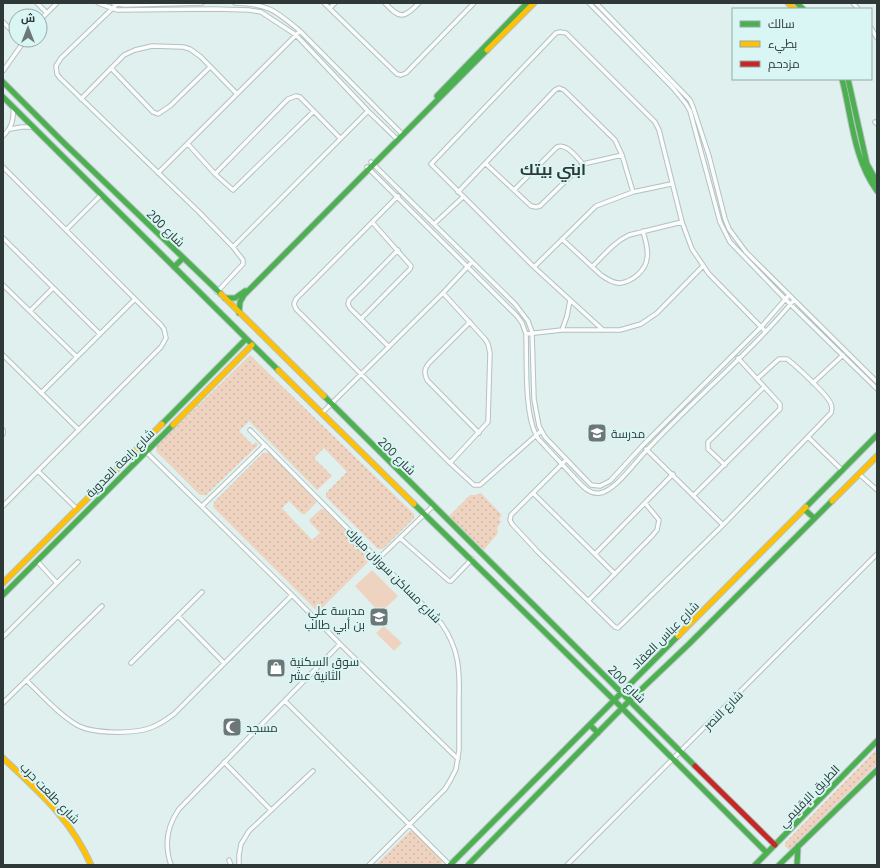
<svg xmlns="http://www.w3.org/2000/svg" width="880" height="868" font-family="'Open Sans',Cairo,sans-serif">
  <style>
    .green { fill: #efd3c1 }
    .park { fill: url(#park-dots) }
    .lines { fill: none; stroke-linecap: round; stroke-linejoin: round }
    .street-casing { stroke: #b4c1c0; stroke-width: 5.5 }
    .fast-casing { stroke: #b4c1c0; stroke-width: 7 }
    .slow-casing { stroke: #b4c1c0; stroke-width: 7 }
    .jam-casing { stroke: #b4c1c0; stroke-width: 7 }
    .street { stroke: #fafdfc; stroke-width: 3.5 }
    .fast { stroke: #4caf50; stroke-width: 5 }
    .slow { stroke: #ffc107; stroke-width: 5 }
    .jam { stroke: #c62828; stroke-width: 5 }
    .labels { text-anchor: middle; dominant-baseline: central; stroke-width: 4; stroke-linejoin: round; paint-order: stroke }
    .street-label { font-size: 12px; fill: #2d3837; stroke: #d9f6f4 }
    .poi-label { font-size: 12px; fill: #2d3837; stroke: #d9f6f4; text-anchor: start }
    .district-label { font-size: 16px; font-weight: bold; fill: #2d3837; stroke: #d9f6f4 }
  </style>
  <defs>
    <pattern id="park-dots" width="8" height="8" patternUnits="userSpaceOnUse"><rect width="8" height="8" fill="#efd3c1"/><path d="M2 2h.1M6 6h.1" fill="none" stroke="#cdb6a6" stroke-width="1.8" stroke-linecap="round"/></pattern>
  </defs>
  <rect width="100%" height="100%" fill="#dff0ee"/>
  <path class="green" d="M372 570 398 596 380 613 355 586Z
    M384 626 402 643 394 651 376 633Z"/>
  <path class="park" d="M250 355 414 514V518L383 549H378L326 497V493L347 472 324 448 314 458 332 476 317 490 249 421 239 431 253 445 256 442 258 445 206 495H200L156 451 157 446Z
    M263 453H270L317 502 305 514H302L289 501 282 508 312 540 320 533 309 521 310 519 321 509H324L440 622 437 625 370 560 318 612 213 507 214 502Z
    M481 493 502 515 499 519 501 522 497 528 498 533 484 550 449 516 470 495H476Z
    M877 749V764L790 850 788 849 785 846V843Z
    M410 831H413L442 859V863L440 865H376Z"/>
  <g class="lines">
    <defs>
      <path id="street" d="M37 3 46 12
        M98 3 117 10 214 9 249 10 261 12 296 35 368 111 398 140
        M113 3 124 5 202 3
        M235 3C268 4 275 10 300 31L403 135
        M324 3 397 74 401 75 406 73 474 3
        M385 3C400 19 403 19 419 3
        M589 3 673 88 686 104 690 111 720 222 730 242 785 299 877 389
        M596 3 690 100 693 107 709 156 725 219 729 229 746 252 877 382
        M853 3 858 9
        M117 4 61 58 56 66 57 74 60 78 199 212 233 247 368 111
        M330 8 335 3
        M40 20 57 3
        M3 22 16 35
        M871 28 877 38
        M111 68 153 112 158 114 170 106 210 67
        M3 71 25 40
        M81 99 124 55 135 50 152 46 183 47 190 49 201 57 237 94
        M875 122 877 124
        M10 129 22 127H33
        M3 136C12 127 14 120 13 107
        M188 144 215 174 233 190 314 111
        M371 162 515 304 528 321 532 332 534 399 539 426 545 437 591 485 600 486 610 481 643 445 761 327 789 295
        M486 164 531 206 536 207 540 206 583 164 622 155
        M3 167 161 325 164 329 166 338 161 347 3 506
        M367 167 517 316 522 323 526 334C527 361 524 411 536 435 538 440 543 443 546 447 555 457 564 466 573 476 580 483 588 495 600 493 615 491 635 462 646 451 694 399 749 354 794 300
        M158 173 300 31
        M215 174 288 99 296 96 300 97 340 138
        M514 190 557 147C567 143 576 157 583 164
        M458 192 555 90 559 88 564 90 615 140 622 155 633 192
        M398 196 296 299 294 304 296 309 450 463 474 485H480L541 431
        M434 224 463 197
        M66 230 101 195
        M3 238 100 334
        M562 239 601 275C607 279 614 284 621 283 633 281 646 270 647 258 649 249 645 240 643 231
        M534 267 596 206 633 192 671 184
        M592 267C604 255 614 242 629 235L682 222
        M3 285 77 357
        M217 292 243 264V260L233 247
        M443 293 485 339 488 344 490 353 488 422 450 463
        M30 311 53 288
        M361 319 410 269 411 266 372 222
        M470 322 429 363C424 369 424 373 427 380L479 433
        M562 330 567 316 570 300
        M603 330 534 267 431 164 556 33 560 32 566 33 655 122 659 130 682 222 692 249 709 274 765 331
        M526 334 562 330H620L641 324 657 313 703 266
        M389 347 350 308 348 304 349 300 398 250
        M3 355 79 430
        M813 383 843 355
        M41 393 135 299
        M322 413 443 293 472 262
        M3 430V434
        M250 430 441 623C459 648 460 670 459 700 459 717 459 734 459 750L456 769 451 779 445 789 369 865
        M808 437 842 470
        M140 446 292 595 340 644 179 809C167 826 164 845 171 865
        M646 449 723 525
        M566 460 511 515 510 520 512 524 538 552 615 627 618 628 723 525 831 413C832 410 832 407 831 404 828 395 795 365 787 359H779L757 379
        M725 465 708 449V442L764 387
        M38 471 77 509
        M859 474 877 490
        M533 493 615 574
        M694 495 780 409V404L738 358
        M202 506 265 445
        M400 538 449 581H451L472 559
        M595 554 673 474
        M378 559 433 506
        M37 561 57 583
        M588 601 652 536 657 530 659 520 645 503
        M178 616 224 663
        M3 637 78 562
        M340 644 458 759
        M131 663 202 592
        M26 680C42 695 58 714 77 725 93 734 133 734 150 728 159 725 166 720 174 714L292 595
        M285 701 450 865
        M3 703 102 606
        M224 762 271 810
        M229 860 231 865
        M239 865V855L241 844 249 831 313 771
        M567 865 877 554"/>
      <path id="fast" d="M797 3 803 9
        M842 79C852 117 853 158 877 191
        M848 79 867 164 877 182
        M3 82 64 143 221 294
        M437 96 527 3
        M3 97 278 370
        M174 267 183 258
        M225 298H235L245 291
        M239 313 240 302 244 295 487 50
        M324 396 695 766
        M162 424 246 339
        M414 504 614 700 767 853
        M806 507 877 435
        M804 509 814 518
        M3 595 173 425
        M590 725 598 733
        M450 865 678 636
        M468 865 629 701 689 644 832 501
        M755 865 877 741
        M779 865 877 770
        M797 865 798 846"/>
      <path id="slow" d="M788 3 795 9
        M487 50 534 3
        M221 294 324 396
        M278 370 414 504
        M173 425 252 345
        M832 501 877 456
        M3 583 162 424
        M678 636 806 507
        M3 758C39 792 71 819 91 865"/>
      <path id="jam" d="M695 766 775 845"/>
    </defs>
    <use href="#street" class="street-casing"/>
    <use href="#fast" class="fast-casing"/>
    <use href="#slow" class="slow-casing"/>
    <use href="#jam" class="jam-casing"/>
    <use href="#street" class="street"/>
    <use href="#fast" class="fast"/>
    <use href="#slow" class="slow"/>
    <use href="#jam" class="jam"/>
  </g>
  <defs>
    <symbol id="school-square" viewBox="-11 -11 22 22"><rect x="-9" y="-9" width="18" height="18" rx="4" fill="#6b7877" stroke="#d9f6f4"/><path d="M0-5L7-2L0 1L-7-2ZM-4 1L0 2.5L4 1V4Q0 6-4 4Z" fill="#fff"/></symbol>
    <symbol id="shop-square" viewBox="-11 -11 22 22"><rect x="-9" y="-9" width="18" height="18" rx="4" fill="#6b7877" stroke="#d9f6f4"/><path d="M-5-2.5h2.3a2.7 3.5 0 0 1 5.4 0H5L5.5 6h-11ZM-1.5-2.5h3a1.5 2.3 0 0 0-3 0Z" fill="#fff"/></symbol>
    <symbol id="mosque-square" viewBox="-11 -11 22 22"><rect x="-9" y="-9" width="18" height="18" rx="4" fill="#6b7877" stroke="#d9f6f4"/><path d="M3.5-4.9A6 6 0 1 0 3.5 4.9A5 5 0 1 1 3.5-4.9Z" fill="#fff"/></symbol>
  </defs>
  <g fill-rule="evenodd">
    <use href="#school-square" x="586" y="422" width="22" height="22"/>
    <use href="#school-square" x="368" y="606" width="22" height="22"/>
    <use href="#shop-square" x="265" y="657" width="22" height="22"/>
    <use href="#mosque-square" x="221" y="716" width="22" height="22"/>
  </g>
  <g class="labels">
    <g class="street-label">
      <text transform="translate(166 228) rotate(44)">شارع 200</text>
      <text transform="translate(397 456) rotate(45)">شارع 200</text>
      <text transform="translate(120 463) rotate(-45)">شارع رابعة العدوية</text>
      <text transform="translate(394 575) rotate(45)">شارع مساكن سوزان مبارك</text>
      <text transform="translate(665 635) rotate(-45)">شارع عباس العقاد</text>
      <text transform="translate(627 684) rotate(45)">شارع 200</text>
      <text transform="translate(723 710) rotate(-45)">شارع النصر</text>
      <text transform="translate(50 793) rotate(46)">شارع طلعت حرب</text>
      <text transform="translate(809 796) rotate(-46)">الطريق الإقليمي</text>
    </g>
    <g class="poi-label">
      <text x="611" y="433">مدرسة</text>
      <text x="365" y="610" text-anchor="end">مدرسة علي<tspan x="365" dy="14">بن أبي طالب</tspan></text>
      <text x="290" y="661">سوق السكنية<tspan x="290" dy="14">الثانية عشر</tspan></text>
      <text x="246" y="727">مسجد</text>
    </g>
    <g class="district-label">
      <text x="553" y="169">ابني بيتك</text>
    </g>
  </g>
  <rect width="880" height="868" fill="none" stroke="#2d3837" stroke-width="8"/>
  <rect x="732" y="8" width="140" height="72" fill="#d9f6f4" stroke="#94aaa8"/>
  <rect x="740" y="21" width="20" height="6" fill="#4caf50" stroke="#94aaa8"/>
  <text x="768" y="28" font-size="12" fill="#2d3837">سالك</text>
  <rect x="740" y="41" width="20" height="6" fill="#ffc107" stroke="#94aaa8"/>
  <text x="768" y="48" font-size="12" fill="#2d3837">بطيء</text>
  <rect x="740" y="61" width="20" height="6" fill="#c62828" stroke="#94aaa8"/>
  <text x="768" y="68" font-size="12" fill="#2d3837">مزدحم</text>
  <g transform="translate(28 28)"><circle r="19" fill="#d9f6f4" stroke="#94aaa8"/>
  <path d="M0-3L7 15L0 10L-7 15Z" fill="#6b7877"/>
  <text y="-6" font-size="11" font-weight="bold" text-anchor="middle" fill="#2d3837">ش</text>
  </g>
</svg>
